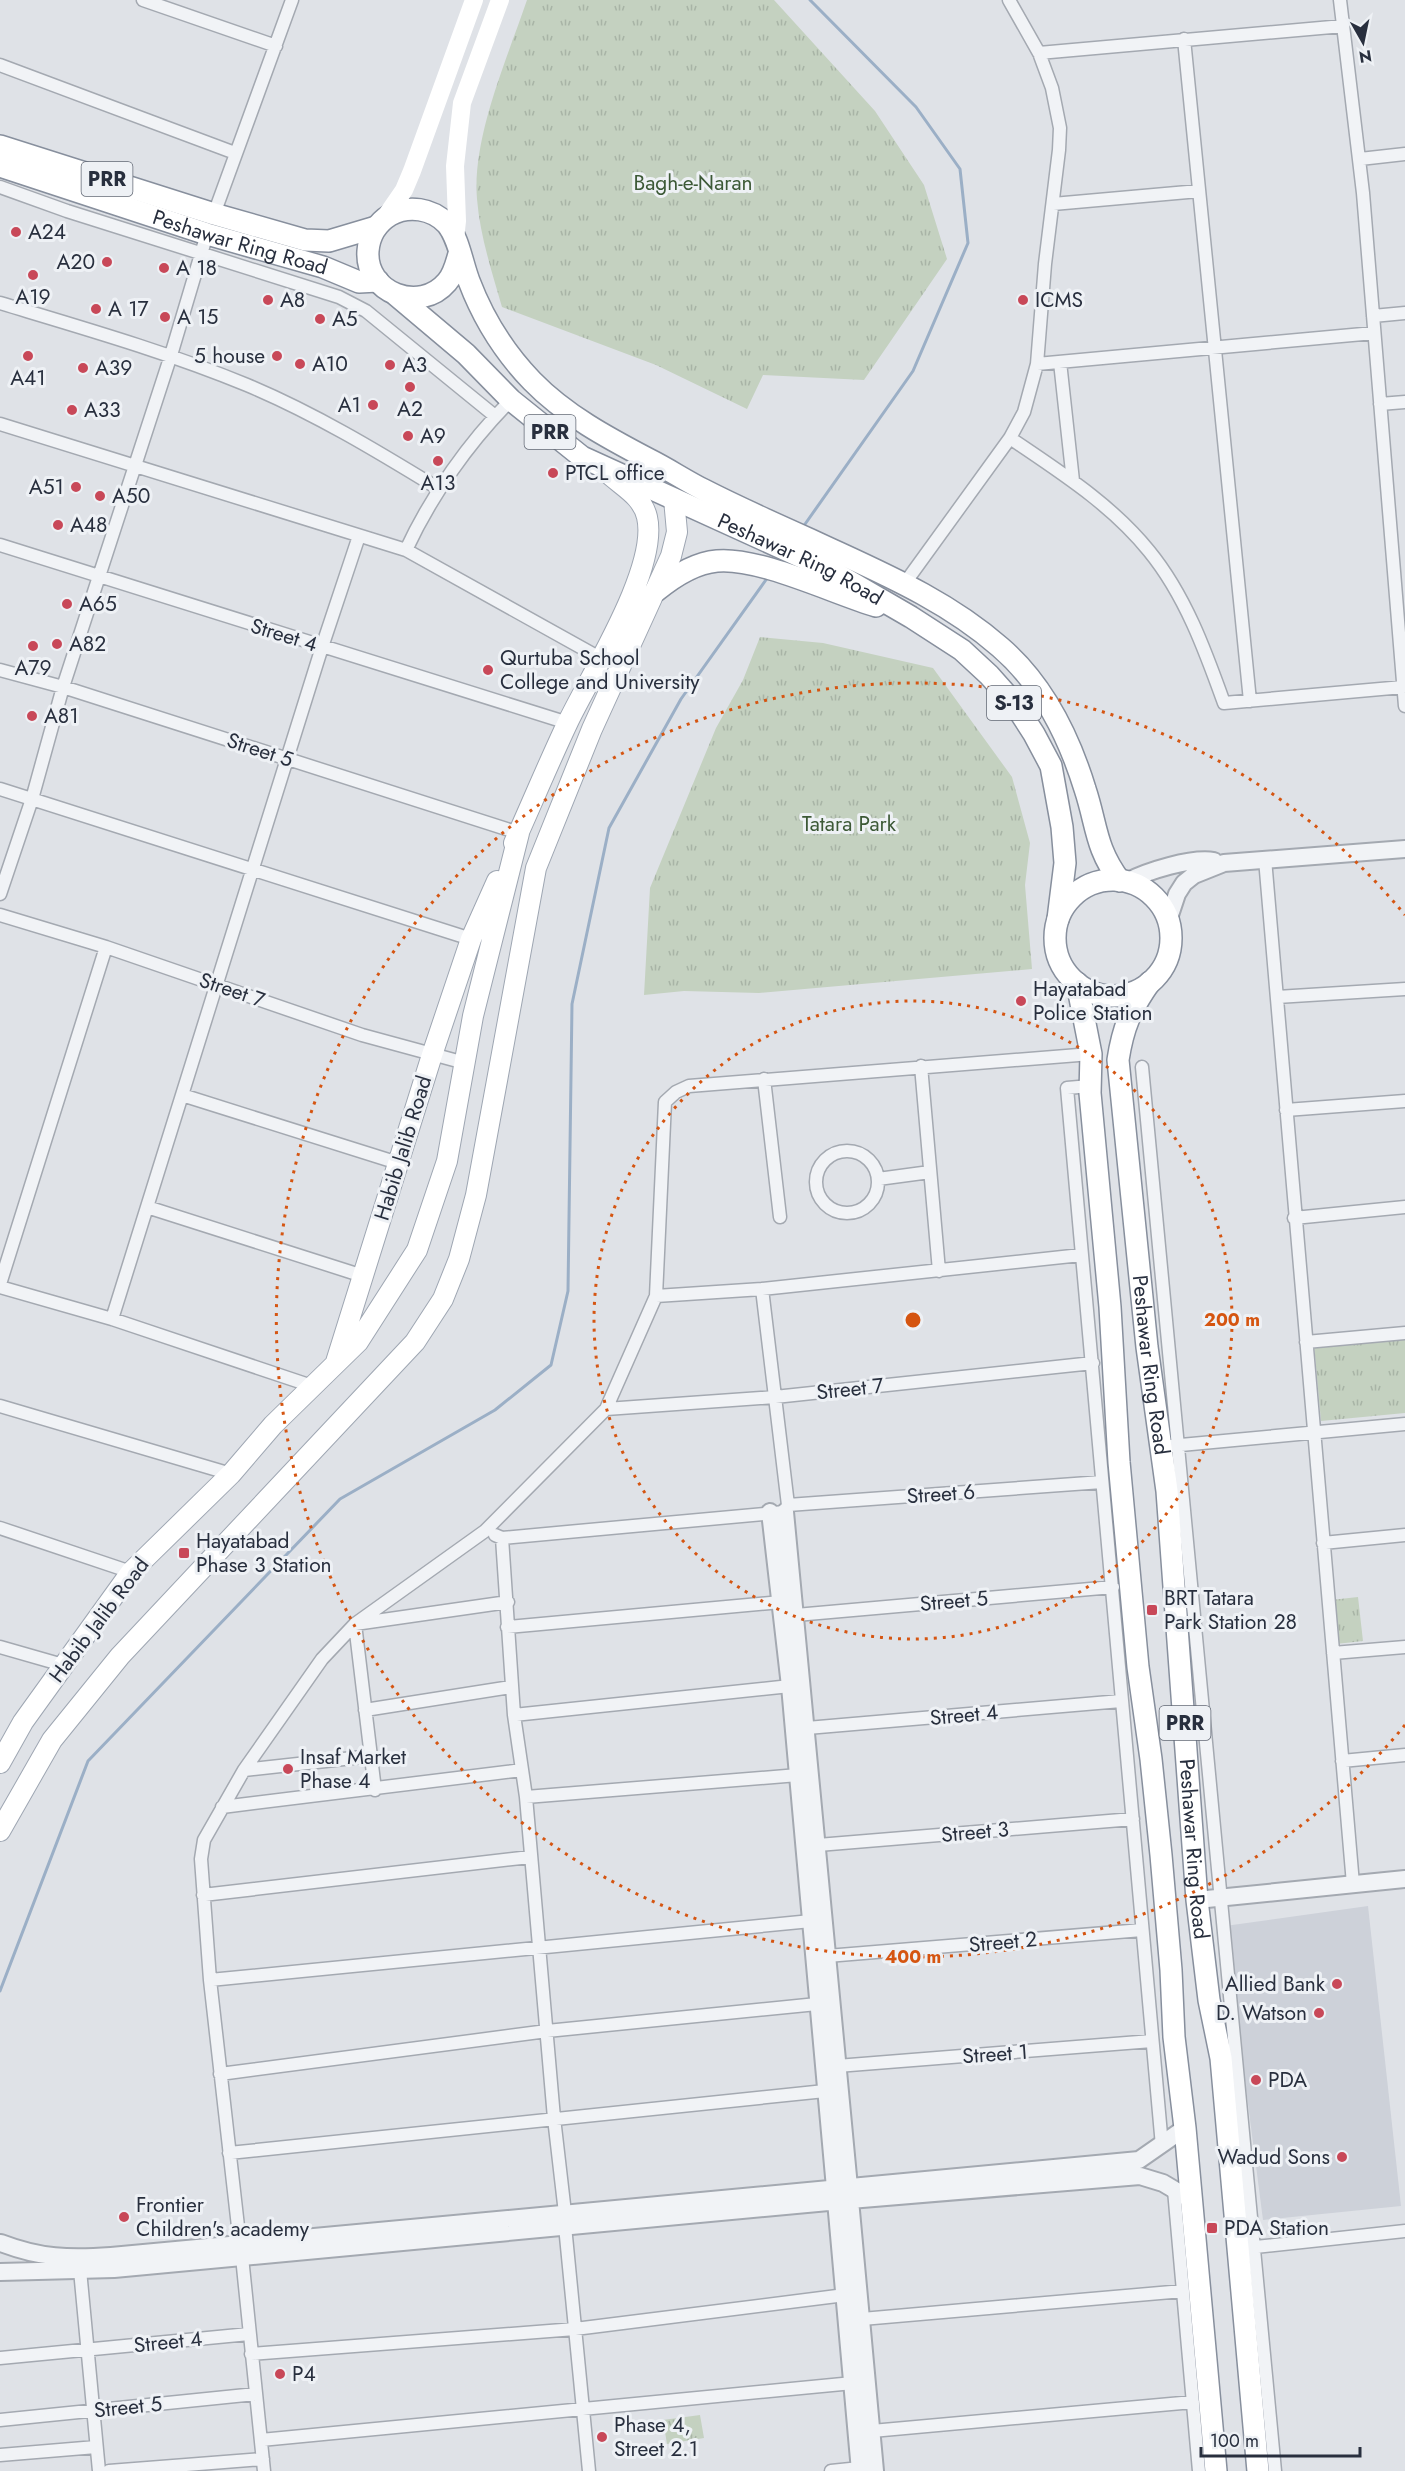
<svg xmlns="http://www.w3.org/2000/svg" width="1405" height="2471" font-family="Jost,sans-serif">
  <style>
    .built { fill: #cdd1d9 }
    .grass { fill: url(#grass-tufts) }
    .lines { fill: none; stroke-linecap: round; stroke-linejoin: round }
    .stream { stroke: #9bafc6; stroke-width: 3 }
    .minor-casing { stroke: #a4a9b1; stroke-width: 15 }
    .tertiary-casing { stroke: #a4a9b1; stroke-width: 20 }
    .primary-casing { stroke: #9ea6b2; stroke-width: 22 }
    .trunk-casing { stroke: #878f9d; stroke-width: 24 }
    .minor { stroke: #f1f3f6; stroke-width: 12 }
    .tertiary { stroke: #f1f3f6; stroke-width: 16 }
    .secondary { stroke: #fff; stroke-width: 18 }
    .primary { stroke: #fff; stroke-width: 20 }
    .trunk { stroke: #fff; stroke-width: 21 }
    .ring { fill: none; stroke: #d55511; stroke-width: 3; stroke-dasharray: 3 6 }
    .poi-dot { fill: #c84858; stroke: #eef1f5; stroke-width: 2 }
    .labels { text-anchor: middle; dominant-baseline: central; stroke-width: 6; stroke-linejoin: round; paint-order: stroke }
    .shield { fill: #eef1f5; stroke: #636975; stroke-width: 1.5 }
    .shield-label { font-size: 20px; font-weight: bold; fill: #282f3e }
    .park-label { font-size: 21px; fill: #3c5936; stroke: #eef1f5 }
    .poi-label { font-size: 21px; fill: #282f3e; stroke: #eef1f5; text-anchor: start }
    .street-label { font-size: 21px; fill: #282f3e; stroke: #eef1f5 }
    .centre { fill: #d55511; stroke: #eef1f5; stroke-width: 3 }
    .ring-label { font-size: 18px; text-anchor: middle; font-weight: bold; fill: #d55511; stroke: #eef1f5; stroke-width: 6; stroke-linejoin: round; paint-order: stroke }
  </style>
  <defs>
    <pattern id="grass-tufts" width="24" height="20" patternUnits="userSpaceOnUse" patternTransform="scale(1.5)"><rect width="24" height="20" fill="#c4d1c0"/><path d="M3 7l-1-3M5 7V3M7 7l1-3M15 17l-1-3M17 17v-4M19 17l1-3" fill="none" stroke="#a8b4a6"/></pattern>
  </defs>
  <rect width="100%" height="100%" fill="#dfe2e7"/>
  <path class="built" d="M1368 1906 1401 2206 1263 2220 1225 1926Z"/>
  <path class="grass" d="M527 0H774L875 111 924 185 947 259 864 380 763 375 747 409 656 365 502 307C492 272 480 236 477 199 472 137 507 59 527 0Z
    M760 637 823 643 933 668 1012 777 1030 843 1025 885 1032 969 759 993 684 991 644 995 650 888 716 728 743 680Z
    M1405 1336V1413L1321 1421 1314 1345Z
    M1358 1597 1363 1641 1336 1644 1331 1600Z
    M700 2415 704 2438 667 2444 663 2420Z"/>
  <g class="lines">
    <path class="stream" d="M803 527 913 371 968 243 960 169 916 107 810 0
      M0 1991 88 1761 340 1499 495 1410 551 1365 568 1291 572 1004 609 828 681 699 768 577"/>
    <defs>
      <path id="minor" d="M143 0 276 46
        M1340 0 1363 193 1405 706
        M1184 39 1250 701
        M1039 53 1343 26
        M0 65 235 153
        M1360 159 1405 154
        M0 187 67 211 339 297 366 311 495 416
        M1053 204 1199 191
        M214 214 292 0
        M0 303C83 328 167 352 247 385 314 413 377 451 439 489
        M1373 316 1405 313
        M1060 362 1073 481
        M1037 364 1374 333
        M1380 404 1405 402
        M0 424 406 550 600 658
        M1010 438C1060 472 1111 504 1149 551 1185 595 1205 650 1224 703L1403 687
        M0 545 568 723
        M406 550C431 496 469 442 511 400
        M905 583 1010 438 1024 412 1037 364 1045 264 1059 150 1060 128 1052 88 1039 53 1009 0
        M0 670 63 687 519 833
        M0 789 471 939
        M1265 859 1353 1884
        M0 894 32 799 63 687 171 355 207 234
        M0 915 106 947 362 1035 465 1063
        M1277 997 1405 989
        M921 1066 939 1271
        M1142 1067 1275 2471
        M764 1079 780 1217
        M1090 1086 1067 1088 1162 2146
        M182 1095 398 1163
        M1286 1110 1405 1101
        M816 1182a31 31 0 1 1 62 0a31 31 0 1 1-62 0Z
        M878 1179 930 1172
        M147 1207 363 1276
        M1294 1218 1405 1207
        M0 1284 106 947
        M0 1287 112 1319 312 1386
        M762 1289 788 1505
        M656 1296 762 1289 1081 1255
        M112 1319 322 647 359 536
        M1306 1342 1405 1333
        M0 1406 231 1474
        M606 1409 775 1397 1093 1363
        M1170 1446 1405 1424
        M0 1528 131 1572
        M495 1535 502 1538 785 1512 788 1505 1102 1482
        M502 1538 514 1715 526 1797 554 2118 565 2213
        M1323 1543 1405 1535
        M796 1615 1113 1587
        M507 1627 781 1602
        M0 1647 63 1665
        M1333 1653 1405 1647
        M365 1710 511 1687
        M514 1715 790 1686
        M807 1728 1121 1701
        M1342 1761 1405 1755
        M244 1770 371 1756
        M375 1790 355 1624 508 1602
        M526 1797 798 1775
        M222 1807 522 1770
        M818 1845 1133 1819
        M203 1895 530 1857
        M827 1956 1142 1930
        M210 1980 811 1921
        M837 2066 1152 2041
        M220 2074 547 2031 817 2004
        M229 2153 825 2091
        M1174 2190 1199 2471
        M565 2226 589 2471
        M240 2244 210 1980 201 1859 204 1840 244 1770 322 1659 355 1624 485 1531 606 1409 656 1296 665 1102 676 1092 689 1086 1091 1054
        M1246 2248 1405 2231
        M242 2257 264 2471
        M80 2270 99 2471
        M862 2319 1183 2291
        M251 2354 575 2329 845 2295
        M0 2358 249 2334
        M0 2420 256 2394
        M872 2431 1193 2402
        M261 2440 853 2383
        M0 2455 96 2447
        M109 2471 263 2459
        M831 2471 860 2468"/>
      <path id="tertiary" d="M1126 882C1147 871 1192 857 1214 861
        M1168 921 1177 894 1184 883 1194 875 1224 863 1405 849
        M770 1512 790 1686 835 2188
        M785 1512 849 2187
        M1197 1900 1405 1879
        M850 2200 875 2471
        M836 2201 860 2471
        M1 2243C40 2258 69 2259 111 2256L1139 2160 1185 2128
        M0 2272 114 2269 850 2200 1140 2176 1163 2183 1190 2199"/>
      <path id="primary" d="M514 843C532 803 549 762 568 722 591 674 659 568 647 517 642 496 623 487 609 474
        M336 1362 432 1055 471 939 497 881
        M0 1763 23 1722 131 1572 231 1474 273 1425 358 1342 417 1250 447 1161 473 1016 519 833
        M0 1831 52 1740 120 1656 415 1342 443 1299 459 1259 476 1195 536 868 592 729 671 556 677 532 674 499"/>
      <g id="trunk">
        <path d="M0 146 214 214 305 240 329 241 376 227"/>
        <path id="s1" d="M0 166 207 234 323 267 359 282 378 281"/>
        <path d="M459 254C456 264 454 274 447 282 420 314 365 293 368 251 369 236 377 223 390 215 408 205 432 208 447 224 459 239 462 263 469 281 483 318 504 352 532 381 565 415 608 438 650 460 668 469 686 481 704 490 739 508 775 524 811 540 877 571 944 598 1000 647 1042 683 1069 737 1085 789 1097 825 1095 848 1120 881"/>
        <path id="s2" d="M396 295 466 354 511 400 582 457 830 570 911 617 962 650 989 675 1014 703 1034 734 1051 766 1062 827 1065 863 1058 919"/>
        <path d="M656 591C673 577 694 563 717 561 759 557 833 593 876 606"/>
        <circle cx="1113" cy="938" r="58"/>
        <path id="s3" d="M1150 982C1131 1009 1123 1027 1118 1060L1147 1347 1167 1491 1197 1900 1209 2000 1221 2058 1258 2471"/>
        <path d="M1077 983 1091 1054 1090 1093 1110 1307 1119 1462 1138 1667 1151 1759 1161 1855 1171 1970 1174 2037 1185 2128 1216 2471"/>
      </g>
    </defs>
    <use href="#minor" class="minor-casing"/>
    <use href="#tertiary" class="tertiary-casing"/>
    <use href="#primary" class="primary-casing"/>
    <use href="#trunk" class="trunk-casing"/>
    <use href="#minor" class="minor"/>
    <use href="#tertiary" class="tertiary"/>
    <path class="secondary" d="M384 219 404 190 412 171 474 0
      M455 239 457 221 455 166 462 103 500 0"/>
    <use href="#primary" class="primary"/>
    <use href="#trunk" class="trunk"/>
  </g>
  <g class="ring">
    <circle cx="913" cy="1320" r="319"/>
    <path d="M1405 1725A637 637 0 1 1 1405 915"/>
  </g>
  <g class="poi-dot">
    <circle cx="16" cy="232" r="6"/>
    <circle cx="107" cy="262" r="6"/>
    <circle cx="164" cy="268" r="6"/>
    <circle cx="33" cy="275" r="6"/>
    <circle cx="268" cy="300" r="6"/>
    <circle cx="1023" cy="300" r="6"/>
    <circle cx="96" cy="309" r="6"/>
    <circle cx="165" cy="317" r="6"/>
    <circle cx="320" cy="319" r="6"/>
    <circle cx="28" cy="356" r="6"/>
    <circle cx="277" cy="356" r="6"/>
    <circle cx="300" cy="364" r="6"/>
    <circle cx="390" cy="365" r="6"/>
    <circle cx="83" cy="368" r="6"/>
    <circle cx="410" cy="387" r="6"/>
    <circle cx="373" cy="405" r="6"/>
    <circle cx="72" cy="410" r="6"/>
    <circle cx="408" cy="436" r="6"/>
    <circle cx="438" cy="461" r="6"/>
    <circle cx="553" cy="473" r="6"/>
    <circle cx="76" cy="487" r="6"/>
    <circle cx="100" cy="496" r="6"/>
    <circle cx="58" cy="525" r="6"/>
    <circle cx="67" cy="604" r="6"/>
    <circle cx="57" cy="644" r="6"/>
    <circle cx="33" cy="646" r="6"/>
    <circle cx="488" cy="670" r="6"/>
    <circle cx="32" cy="716" r="6"/>
    <circle cx="1021" cy="1001" r="6"/>
    <rect x="178" y="1547" width="12" height="12" rx="3"/>
    <rect x="1146" y="1604" width="12" height="12" rx="3"/>
    <circle cx="288" cy="1769" r="6"/>
    <circle cx="1337" cy="1984" r="6"/>
    <circle cx="1319" cy="2013" r="6"/>
    <circle cx="1256" cy="2080" r="6"/>
    <circle cx="1342" cy="2157" r="6"/>
    <circle cx="124" cy="2217" r="6"/>
    <rect x="1206" y="2222" width="12" height="12" rx="3"/>
    <circle cx="280" cy="2374" r="6"/>
    <circle cx="602" cy="2437" r="6"/>
  </g>
  <g class="labels">
    <g class="shield">
      <rect x="81.5" y="162" width="51" height="34" rx="4.5"/>
      <rect x="524.5" y="415" width="51" height="34" rx="4.5"/>
      <rect x="987" y="686" width="54" height="34" rx="4.5"/>
      <rect x="1159.5" y="1706" width="51" height="34" rx="4.5"/>
    </g>
    <g class="shield-label">
      <text x="107" y="179">PRR</text>
      <text x="550" y="432">PRR</text>
      <text x="1014" y="703">S-13</text>
      <text x="1185" y="1723">PRR</text>
    </g>
    <g class="park-label">
      <text x="693" y="183">Bagh-e-Naran</text>
      <text x="849" y="824">Tatara Park</text>
    </g>
    <g class="poi-label">
      <text x="28" y="232">A24</text>
      <text x="95" y="262" text-anchor="end">A20</text>
      <text x="176" y="268">A 18</text>
      <text x="33" y="297" text-anchor="middle">A19</text>
      <text x="280" y="300">A8</text>
      <text x="1035" y="300">ICMS</text>
      <text x="108" y="309">A 17</text>
      <text x="177" y="317">A 15</text>
      <text x="332" y="319">A5</text>
      <text x="265" y="356" text-anchor="end">5 house</text>
      <text x="312" y="364">A10</text>
      <text x="402" y="365">A3</text>
      <text x="95" y="368">A39</text>
      <text x="28" y="378" text-anchor="middle">A41</text>
      <text x="361" y="405" text-anchor="end">A1</text>
      <text x="410" y="409" text-anchor="middle">A2</text>
      <text x="84" y="410">A33</text>
      <text x="420" y="436">A9</text>
      <text x="565" y="473">PTCL office</text>
      <text x="438" y="483" text-anchor="middle">A13</text>
      <text x="64" y="487" text-anchor="end">A51</text>
      <text x="112" y="496">A50</text>
      <text x="70" y="525">A48</text>
      <text x="79" y="604">A65</text>
      <text x="69" y="644">A82</text>
      <text x="500" y="658">Qurtuba School<tspan x="500" dy="24">College and University</tspan></text>
      <text x="33" y="668" text-anchor="middle">A79</text>
      <text x="44" y="716">A81</text>
      <text x="1033" y="989">Hayatabad<tspan x="1033" dy="24">Police Station</tspan></text>
      <text x="196" y="1541">Hayatabad<tspan x="196" dy="24">Phase 3 Station</tspan></text>
      <text x="1164" y="1598">BRT Tatara<tspan x="1164" dy="24">Park Station 28</tspan></text>
      <text x="300" y="1757">Insaf Market<tspan x="300" dy="24">Phase 4</tspan></text>
      <text x="1325" y="1984" text-anchor="end">Allied Bank</text>
      <text x="1307" y="2013" text-anchor="end">D. Watson</text>
      <text x="1268" y="2080">PDA</text>
      <text x="1330" y="2157" text-anchor="end">Wadud Sons</text>
      <text x="136" y="2205">Frontier<tspan x="136" dy="24">Children's academy</tspan></text>
      <text x="1224" y="2228">PDA Station</text>
      <text x="292" y="2374">P4</text>
      <text x="614" y="2425">Phase 4,<tspan x="614" dy="24">Street 2.1</tspan></text>
    </g>
    <g class="street-label">
      <text stroke="none"><textPath href="#s1" startOffset="252">Peshawar Ring Road</textPath></text>
      <text stroke="none"><textPath href="#s2" startOffset="488">Peshawar Ring Road</textPath></text>
      <text transform="translate(284 635) rotate(17)">Street 4</text>
      <text transform="translate(260 750) rotate(18)">Street 5</text>
      <text transform="translate(232 990) rotate(19)">Street 7</text>
      <text transform="translate(403 1148) rotate(-73)">Habib Jalib Road</text>
      <text stroke="none"><textPath href="#s3" startOffset="392">Peshawar Ring Road</textPath></text>
      <text transform="translate(850 1389) rotate(-6)">Street 7</text>
      <text transform="translate(941 1494) rotate(-4)">Street 6</text>
      <text transform="translate(954 1601) rotate(-5)">Street 5</text>
      <text transform="translate(99 1620) rotate(-53)">Habib Jalib Road</text>
      <text transform="translate(964 1715) rotate(-5)">Street 4</text>
      <text transform="translate(975 1832) rotate(-5)">Street 3</text>
      <text stroke="none"><textPath href="#s3" startOffset="878">Peshawar Ring Road</textPath></text>
      <text transform="translate(1003 1942) rotate(-5)">Street 2</text>
      <text transform="translate(995 2054) rotate(-4)">Street 1</text>
      <text transform="translate(168 2342) rotate(-6)">Street 4</text>
      <text transform="translate(128 2407) rotate(-6)">Street 5</text>
    </g>
  </g>
  <circle cx="913" cy="1320" r="9" class="centre"/>
  <g class="ring-label">
    <text x="1232" y="1326">200 m</text>
    <text x="913" y="1963">400 m</text>
  </g>
  <g transform="translate(1363 42) rotate(171)" stroke="#eef1f5" stroke-width="4.5" paint-order="stroke">
  <path d="M0-4.5L10 22L0 15L-10 22Z" fill="#282f3e"/>
  <text y="-9" font-size="16" font-weight="bold" text-anchor="middle" fill="#282f3e">N</text>
  </g>
  <path d="M1201 2447v9h159v-9" fill="none" stroke="#282f3e" stroke-width="3"/>
  <text x="1210" y="2447" font-size="18" fill="#282f3e" stroke="#eef1f5" stroke-width="4.5" paint-order="stroke">100 m</text>
</svg>
